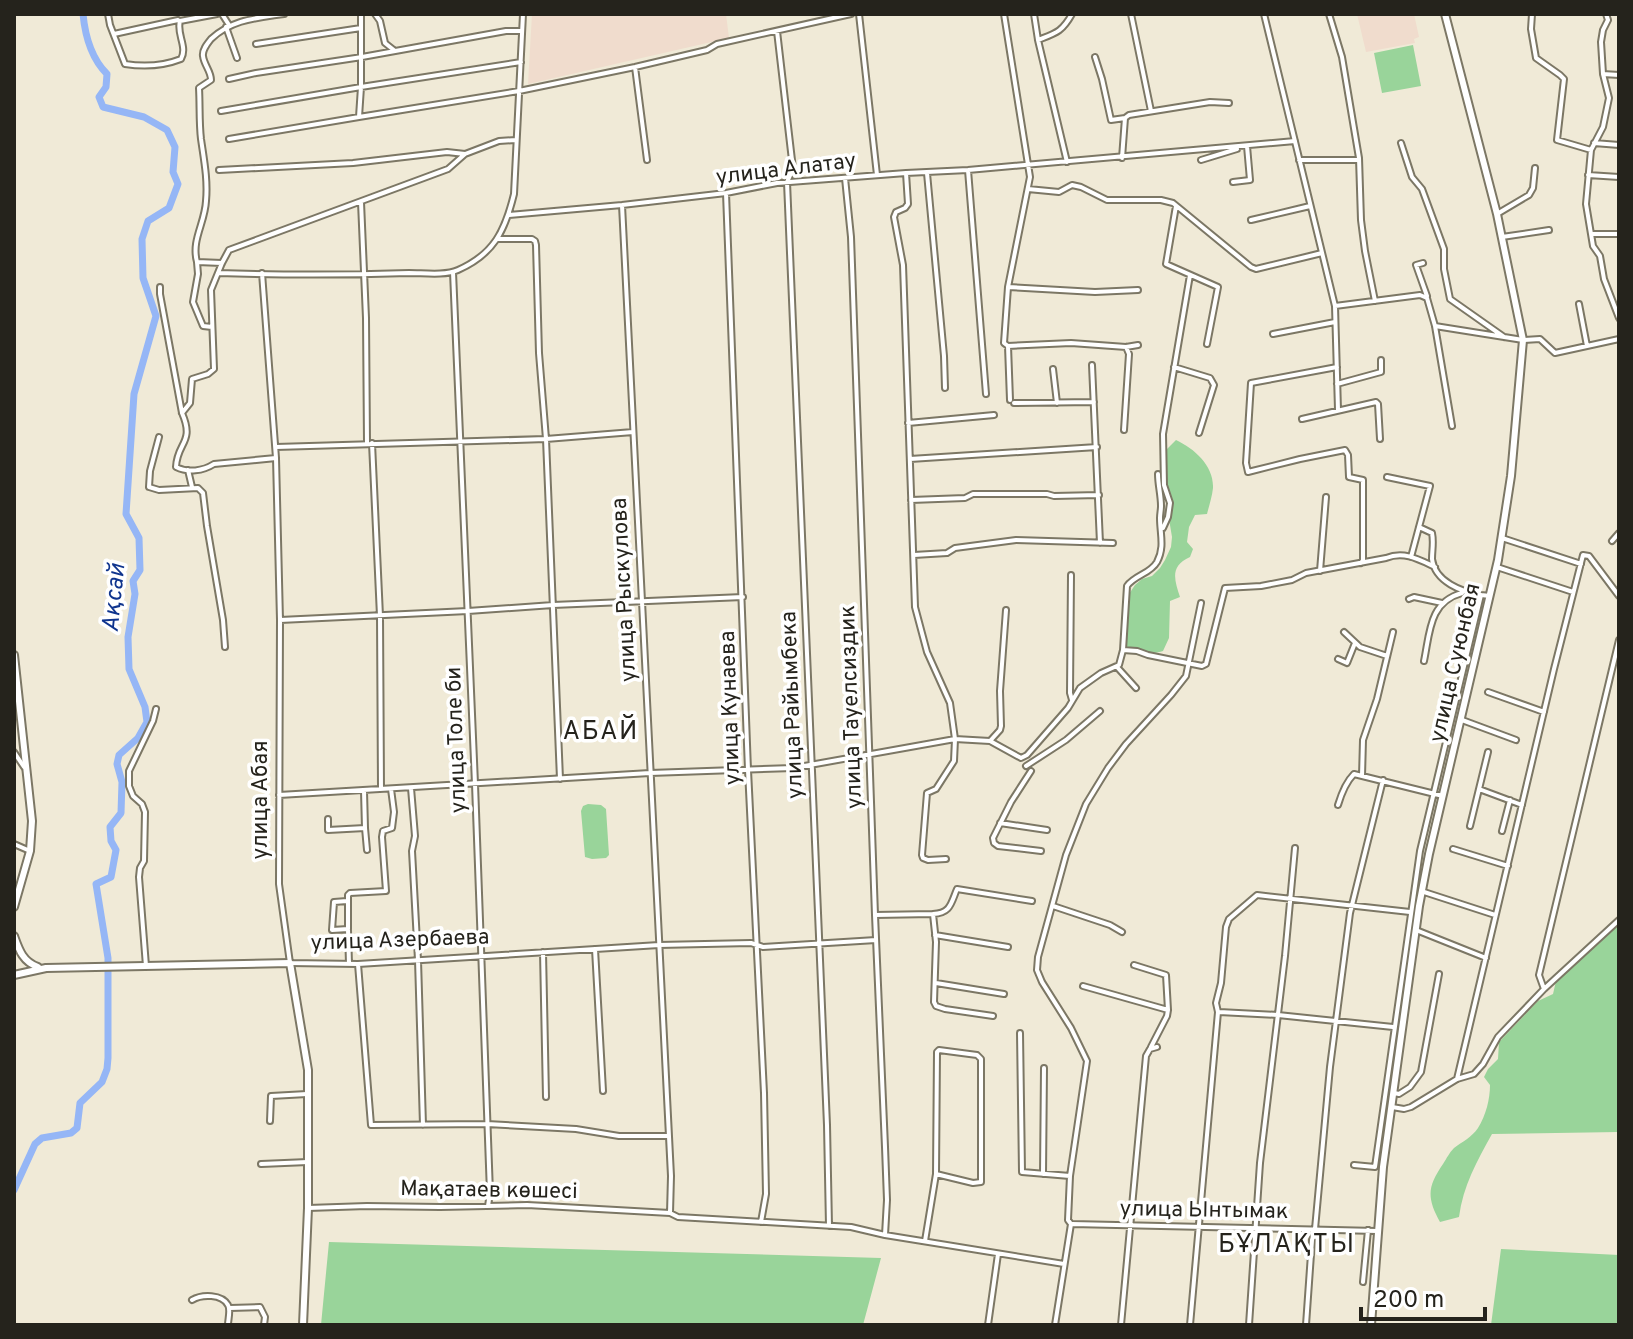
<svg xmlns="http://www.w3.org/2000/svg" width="1633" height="1339" font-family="Overpass,sans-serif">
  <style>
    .education { fill: #f0dccd }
    .green { fill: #99d49a }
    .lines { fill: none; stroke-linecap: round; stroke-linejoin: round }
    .river { stroke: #95b6f6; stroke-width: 7 }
    .minor-casing { stroke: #7c7765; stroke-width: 8 }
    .major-casing { stroke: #7c7765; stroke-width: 10 }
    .minor { stroke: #fff; stroke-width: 4 }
    .major { stroke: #fff; stroke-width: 6 }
    .labels { text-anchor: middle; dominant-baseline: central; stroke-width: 7; stroke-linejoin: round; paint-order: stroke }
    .street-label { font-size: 22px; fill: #25231c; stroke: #fff }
    .water-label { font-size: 24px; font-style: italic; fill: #0f348d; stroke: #fff }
    .quarter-label { font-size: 26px; letter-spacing: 2px; fill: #25231c; stroke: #fff }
  </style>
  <rect width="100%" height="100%" fill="#f0ead7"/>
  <path class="education" d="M532 14H726L729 38 528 84Z
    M1357 14H1414L1419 37 1414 39 1415 43 1366 52Z"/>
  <path class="green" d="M1413 45 1421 86 1382 93 1374 53Z
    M1176 440C1195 449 1214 466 1213 488 1212 497 1209 506 1207 514L1195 515 1189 527 1187 542 1193 549 1190 557C1170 566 1174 579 1180 597L1170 601 1169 638 1163 651C1150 656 1139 649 1126 648L1129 594 1135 585 1142 579 1152 576 1160 568 1165 560 1171 547 1172 537 1169 519 1170 498 1166 483 1165 451Z
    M588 804 601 805 606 809 609 855 606 858 592 859 585 857 581 811 583 806Z
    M1619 923V1132L1492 1134C1477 1161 1463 1186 1459 1217L1440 1222C1426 1197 1428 1186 1443 1164 1447 1158 1449 1153 1454 1148 1462 1142 1472 1137 1478 1128 1486 1115 1490 1099 1490 1085L1484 1077 1488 1069 1498 1059 1499 1042 1538 1001 1553 994 1556 981 1601 938Z
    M329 1242 881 1258 863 1325H321Z
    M1501 1249 1619 1255V1325H1491Z"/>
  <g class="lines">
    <path class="river" d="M14 1190 35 1144 42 1138 71 1133 77 1128 80 1103 102 1082 107 1069 108 1058V958L96 884 111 877 116 850 111 841 110 827 121 813 122 782 117 764 119 755 138 738 147 722 145 707 129 669 128 637 135 594 133 581 140 570 139 538 126 514 134 394 156 316 143 278 142 239 148 221 169 208 178 184 173 172 175 147 167 130 144 117 103 107 99 97 106 87 107 74C91 58 85 35 83 14"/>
    <defs>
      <path id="minor" d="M108 14 110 25 125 64C144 67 163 66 181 59 188 47 176 34 180 21L217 14
        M222 14 229 25
        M375 14 380 21 385 43 395 51
        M859 14 877 175
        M1004 14 1030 177 1008 287 1004 343 1008 346 1071 343 1126 347 1138 345
        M1034 14 1038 40 1067 162
        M1131 14 1151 111
        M1264 14 1335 306 1338 410
        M1329 14 1342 57 1359 158 1361 220 1365 251 1375 301
        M1532 14 1531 29 1536 58 1560 75 1564 79 1557 140 1591 150
        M1606 14 1608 20 1603 30 1601 42 1603 74 1609 98 1603 127 1591 150 1586 204 1593 246 1600 256 1604 279 1619 318
        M226 27 237 58
        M777 31 793 169 787 182 827 1125 829 1226
        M114 34 178 20
        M1038 40C1056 33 1062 32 1072 14
        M256 44 361 28
        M1095 57 1102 79 1111 120 1125 118 1129 115 1210 102 1229 103
        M635 67 647 160
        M1603 74 1619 75
        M229 79 256 73 362 57 506 31H522
        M221 111 361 87V14
        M359 117 519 91 635 67 707 50 717 44 851 14
        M229 139 359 117 361 87 521 62
        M1401 143 1412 177 1422 189 1444 249V269L1450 299 1504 337
        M1594 143 1619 145
        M1122 158 1125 118
        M1201 160 1237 149
        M1299 160H1359
        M219 170 353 163 447 152 465 154 499 141 516 140
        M968 170 986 394
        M906 173 908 204 905 208 896 212 894 217 903 265 915 607 927 652 950 703 955 739 954 761 936 789 927 793 922 855 923 858 928 860 946 859
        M927 173 944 356 945 388
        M1588 175 1619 177
        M845 178 851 237 875 915 885 1147 887 1200 885 1235
        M1233 182 1250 180 1247 146H1245
        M1028 189 1059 192 1072 185 1081 187 1107 200H1161L1173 203 1251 267 1256 269 1322 253
        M726 193 748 770 764 1093 766 1194 761 1222
        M361 202 366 318 367 443
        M622 205 671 1176 670 1213
        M1176 206 1166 264 1218 287 1207 344
        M1497 214 1529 195 1533 188 1535 168
        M509 215 622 205 726 193 777 183 906 173 968 170 1295 141
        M1251 220 1310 206
        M1591 234H1619
        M1502 237 1549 230
        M498 239H532L535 241 536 245 539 353 546 439 560 779
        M197 262C191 240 205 223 206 201 208 180 204 160 201 139 199 122 200 105 199 88L211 80C211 71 204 65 203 56 202 50 207 44 211 39 232 19 257 18 284 14
        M1423 263 1416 265 1427 296
        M453 272 475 784 490 1193 488 1206
        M218 273C281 275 345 275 409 273 424 273 444 276 458 270 494 254 505 231 514 194L523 14
        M262 273 276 458 280 620 279 884 290 963 358 964 659 945 751 943 763 947 876 940
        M160 287V294L182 413C195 443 177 442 176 467 188 473 203 471 214 464L276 458
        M1008 287 1095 292 1138 290
        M1579 304 1587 346
        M1335 306 1420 295 1427 298 1435 326 1452 426
        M1435 326 1523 340 1540 339 1555 353 1619 339
        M212 327 203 326 193 302 198 274 197 262 222 263
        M1273 334 1335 322
        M1008 346 1010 400
        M1092 365 1100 543
        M1174 367 1210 378 1214 385 1199 433
        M1337 367 1251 383 1246 463 1248 472 1300 459 1345 450 1348 455 1349 477 1363 480V560L1361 563
        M1053 369 1057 403
        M1337 384 1381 372V360
        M1014 403 1094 402
        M182 413 190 403 192 379 208 374 214 369 211 290 222 263 229 250 448 169 465 154
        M1302 419 1376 402 1378 404 1380 439
        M908 423 994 415
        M1124 430 1129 354 1126 347
        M159 437 150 471 149 487 159 490 198 488 203 493 207 526 223 620 225 647
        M372 443 380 616 381 789
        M276 447 546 439 633 432
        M910 459 1097 447
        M188 470 192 487
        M1387 477 1430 486 1411 557
        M911 500 965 498 973 494H1047L1054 496 1099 495
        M1419 527 1432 533C1434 542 1432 550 1432 559 1435 582 1462 592 1481 595
        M1163 528 1168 517 1170 503 1164 485 1163 434 1190 275
        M1502 538 1581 564
        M1612 541 1619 533
        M914 555 947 553 955 548 1016 540 1113 543
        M1497 567 1573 592
        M1320 571 1326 497
        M1071 575 1070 693 1072 700
        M1409 599 1414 597 1442 603
        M280 620 468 611 553 605 743 597
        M1344 632 1360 647 1387 656
        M1123 650 1137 651 1148 655 1202 666 1206 664 1225 588 1261 586 1292 580 1306 573 1386 558C1404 551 1418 559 1435 567
        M1338 659 1347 663 1355 643
        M1424 661C1430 632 1429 602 1462 593
        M1117 667 1136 688
        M1488 692 1544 712
        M1462 720 1516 740
        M990 741 1000 730 1001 726 1000 691 1006 610
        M14 752 24 767
        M1026 766 1066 740 1100 711
        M1031 771 1011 802 993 838 994 843 998 846 1041 851
        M1362 776 1363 740 1377 699 1393 632
        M411 788 415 836 412 851 418 960 423 1125
        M1479 789 1522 805
        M364 791 365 828
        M279 795 650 773 793 768 955 739 990 741 1021 758 1027 755 1068 708 1080 688 1101 673 1119 665 1123 650 1127 586C1135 575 1150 574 1157 562 1165 547 1160 534 1160 518 1160 514 1161 510 1161 506 1161 495 1158 485 1158 474
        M1338 805C1341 795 1346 782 1354 774L1443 796
        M328 819V830L365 828 367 850
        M1000 823 1047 830
        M1470 826 1488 752
        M1502 831 1510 800
        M14 844 30 851
        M1453 849 1508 866
        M1421 891 1495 915
        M347 901 334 902 332 930 348 929V895L350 893 386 891 382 837 383 831 392 828 394 812 391 789
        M1053 906 1110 925 1122 932
        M933 914C951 913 951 903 957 889L1032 901
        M875 915 933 914 936 942 934 1002 936 1006 945 1009 993 1016
        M348 930 349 964
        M1416 930 1486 958
        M935 935 1008 947
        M595 949 603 1091
        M543 952 546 1097
        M358 964 371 1125 487 1124 576 1129 619 1136H669
        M1134 965 1166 975 1168 1010
        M146 966 139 877 140 868 144 861 145 812 142 804 133 796 129 786V771L153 721 156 709
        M936 983 1004 994
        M1083 986 1168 1010 1167 1016 1151 1047
        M1544 989 1539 975 1619 640
        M1219 1012 1278 1015 1393 1027
        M1020 1033 1022 1172 1070 1176
        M1457 1079 1554 669 1583 555 1589 556 1619 596
        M1394 1093 1399 1094 1410 1087 1421 1072 1439 974
        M1392 1107 1404 1109 1411 1107 1457 1079 1474 1074 1483 1064 1498 1037 1544 989 1619 920
        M270 1121 271 1096 307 1094
        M261 1164 308 1162
        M1354 1165 1375 1167 1420 851 1481 595 1490 596
        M1043 1174 1044 1068
        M308 1208 367 1206 440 1207 527 1205 670 1213 678 1217 851 1227 885 1235 1064 1264
        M1072 1224 1377 1231
        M925 1241 936 1174 937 1052 939 1050 977 1055 981 1059V1182L973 1183 936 1174
        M1363 1282 1368 1230
        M192 1300C202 1294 222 1294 228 1305 231 1310 228 1319 228 1325
        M230 1308 260 1307 265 1317 264 1325
        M988 1325 998 1254
        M1055 1325 1071 1224 1068 1220 1070 1176 1087 1061 1071 1028 1042 982 1037 970 1038 957 1066 855 1086 804 1108 768 1126 744 1171 695 1186 676 1201 603
        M1121 1325 1146 1056 1150 1049 1157 1047
        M1190 1325 1218 1012 1216 1003 1221 983 1226 927 1229 919 1257 895 1410 912
        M1249 1325 1260 1163 1285 956 1295 848
        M1306 1325 1312 1240 1315 1229 1330 1067 1350 913 1383 780"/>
      <path id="major" d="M14 655 32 821 30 851 14 907
        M14 936C19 950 23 962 38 967
        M14 975 46 968 290 963 308 1070V1208L303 1325
        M1371 1325 1383 1167 1419 906 1429 854 1498 560 1511 476 1523 340 1497 214 1445 14"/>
    </defs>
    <use href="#minor" class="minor-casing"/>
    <use href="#major" class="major-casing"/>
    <use href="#minor" class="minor"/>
    <use href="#major" class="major"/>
  </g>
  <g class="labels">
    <g class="street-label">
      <text transform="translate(786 170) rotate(-7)">улица Алатау</text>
      <text transform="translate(625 590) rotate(-93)">улица Рыскулова</text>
      <text transform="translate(1456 663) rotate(-77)">улица Суюнбая</text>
      <text transform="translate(793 705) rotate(-92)">улица Райымбека</text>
      <text transform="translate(852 707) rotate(-92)">улица Тауелсиздик</text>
      <text transform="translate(731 708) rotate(-92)">улица Кунаева</text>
      <text transform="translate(457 740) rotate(-92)">улица Толе би</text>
      <text transform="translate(261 800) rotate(-90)">улица Абая</text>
      <text transform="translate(400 941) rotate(-2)">улица Азербаева</text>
      <text transform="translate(489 1191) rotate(1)">Мақатаев көшесі</text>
      <text transform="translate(1204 1211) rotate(1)">улица Ынтымак</text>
    </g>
    <g class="water-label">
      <text transform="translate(115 598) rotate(-84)">Ақсай</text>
    </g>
    <g class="quarter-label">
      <text x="601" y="732">АБАЙ</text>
      <text x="1287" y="1245">БҰЛАҚТЫ</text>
    </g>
  </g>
  <rect width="1633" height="1339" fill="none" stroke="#25231c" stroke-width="32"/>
  <path d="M1361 1307v12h124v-12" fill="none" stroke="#25231c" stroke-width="4"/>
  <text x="1373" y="1307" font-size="24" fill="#25231c" stroke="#ffffff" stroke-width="6" paint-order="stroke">200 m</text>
</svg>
